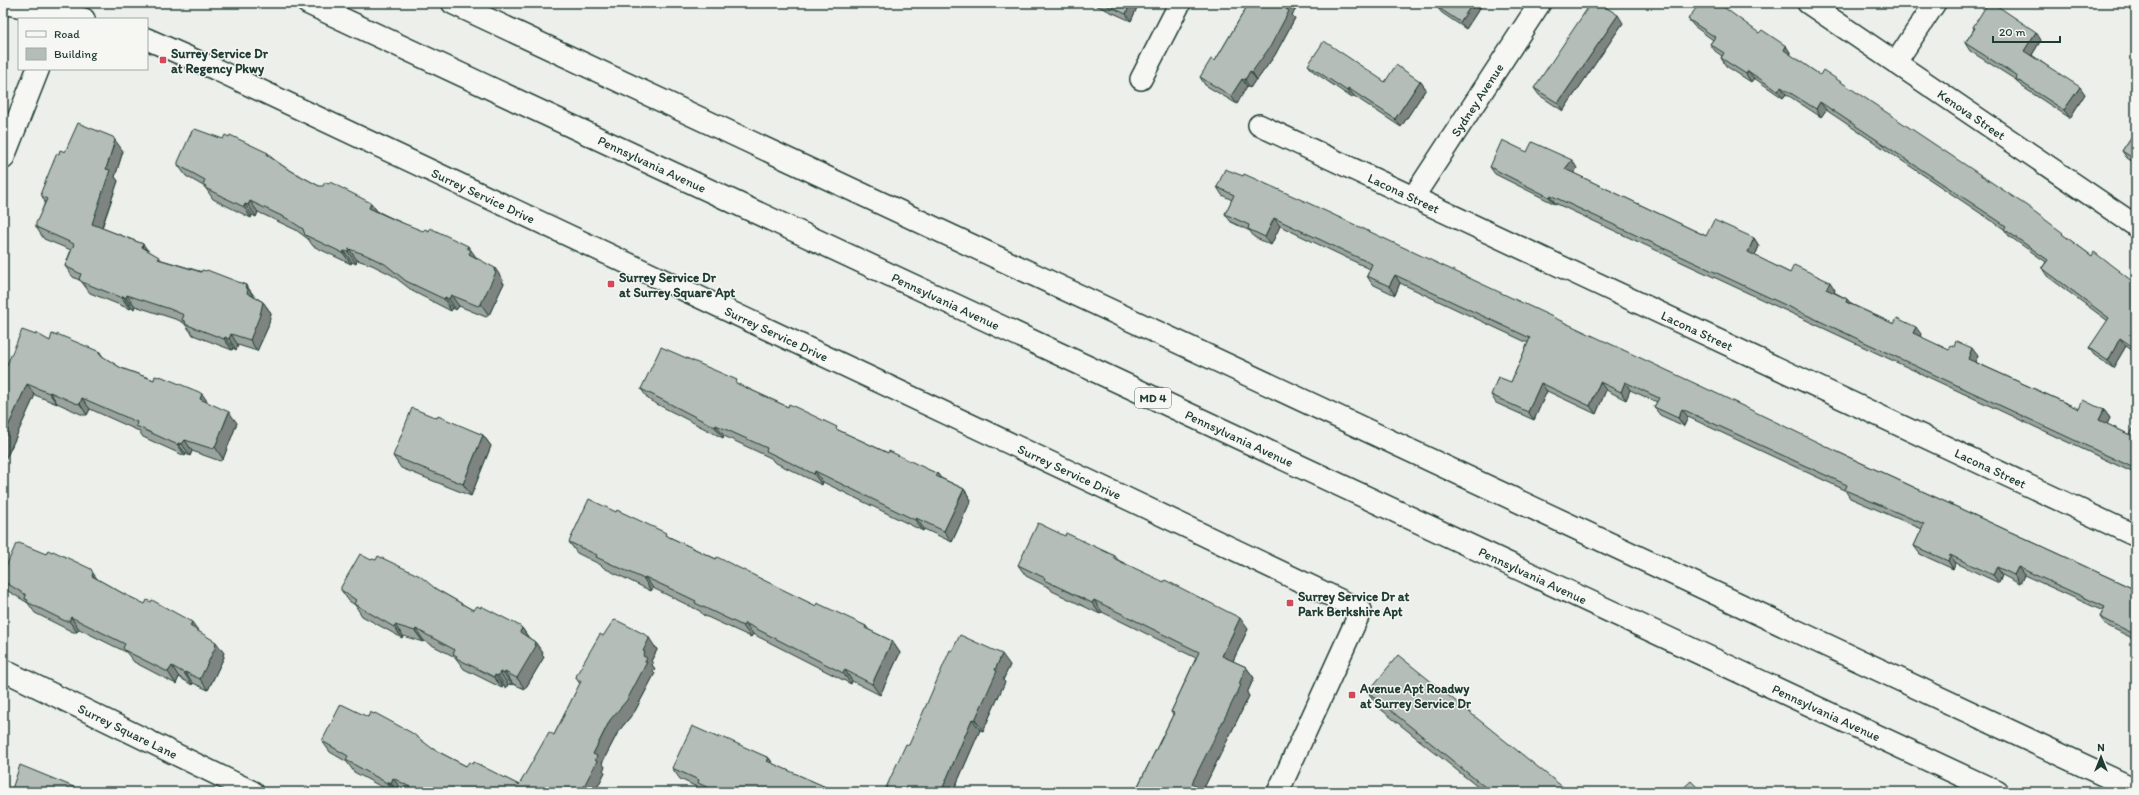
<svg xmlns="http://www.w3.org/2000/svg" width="2139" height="795" viewBox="0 0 2139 795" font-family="Itim,sans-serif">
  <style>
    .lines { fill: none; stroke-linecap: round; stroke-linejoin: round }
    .street-casing { stroke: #1f3d34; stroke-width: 24 }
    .secondary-casing { stroke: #1f3d34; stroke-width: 25 }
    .highway-casing { stroke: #1f3d34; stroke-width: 25 }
    .street { stroke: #f6f6f2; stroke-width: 21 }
    .secondary { stroke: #f6f6f2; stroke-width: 22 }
    .highway { stroke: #f6f6f2; stroke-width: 22 }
    .wall { fill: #9ba39e; stroke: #1f3d34 }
    .shaded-wall { fill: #7e8481; stroke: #1f3d34 }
    .building { fill: #b4bdb8; stroke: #1f3d34 }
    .poi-dot { fill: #d1495b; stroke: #f6f6f2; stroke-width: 1.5 }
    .labels { text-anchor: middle; stroke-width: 3; stroke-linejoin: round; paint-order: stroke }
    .shield { fill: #f6f6f2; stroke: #60746d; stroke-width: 1 }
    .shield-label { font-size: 12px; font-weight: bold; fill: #1f3d34 }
    .poi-label { font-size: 13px; font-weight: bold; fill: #1f3d34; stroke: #f6f6f2; text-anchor: start }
    .street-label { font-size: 13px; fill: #1f3d34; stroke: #f6f6f2 }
  </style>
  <rect width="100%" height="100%" fill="#edefea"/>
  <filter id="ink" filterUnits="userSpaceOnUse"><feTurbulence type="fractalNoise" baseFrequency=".025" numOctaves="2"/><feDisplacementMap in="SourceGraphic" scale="8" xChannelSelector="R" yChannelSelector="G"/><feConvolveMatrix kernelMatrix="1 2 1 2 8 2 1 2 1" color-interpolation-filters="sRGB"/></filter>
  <g filter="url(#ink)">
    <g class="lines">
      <defs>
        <g id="street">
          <path id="s1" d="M1808 3 2136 226"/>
          <path d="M61 13 84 19"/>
          <path id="s2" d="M147 39 215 69 1128 499 1361 610 1278 792"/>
          <path d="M1896 62 1935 3"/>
          <path d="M1141 79 1180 3"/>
          <path id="s3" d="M1259 125 2136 536"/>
          <path id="s4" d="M1414 196 1540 3"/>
          <path id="s5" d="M3 670 253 792"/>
        </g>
        <path id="secondary" d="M3 3 61 13 58 19
          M3 158 38 69"/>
        <g id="highway">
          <path id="s6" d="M308 3 1997 792"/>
          <path d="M453 3 2136 790"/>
        </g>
      </defs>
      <use href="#street" class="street-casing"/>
      <use href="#secondary" class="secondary-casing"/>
      <use href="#highway" class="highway-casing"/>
      <use href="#street" class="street"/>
      <use href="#secondary" class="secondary"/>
      <use href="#highway" class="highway"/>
    </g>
    <path class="wall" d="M1091 3H1139L1131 21Z
      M1249 3H1300L1292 15 1295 18 1275 55 1257 80 1256 79 1250 88 1247 86 1237 104 1205 85 1200 77 1215 61Z
      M1438 3H1483L1466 29 1442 13 1436 6Z
      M1688 19 1759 33 1786 46 1791 54 1790 55 1820 75 2067 238 2092 256 2136 284V353L2126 346 2113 368 2094 355 2089 348 2108 321 2047 276 2042 268 2046 262 2009 236 2004 229 1826 110 1821 117 1786 94 1783 98 1754 78 1751 82 1726 66 1721 58 1722 56 1715 51 1710 44 1713 40 1694 26Z
      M1623 23 1563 111 1539 95 1534 88Z
      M1973 27 2041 40 2032 55 2085 94 2070 118 2021 86 2016 80 1970 51 1965 43 1974 29Z
      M1308 65 1385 82 1420 81 1426 89 1401 127 1354 96 1352 98 1314 72Z
      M2136 130V164L2127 158 2122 151Z
      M123 151 115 177 118 181 102 228 143 244 147 250 162 260 246 285 255 297 263 302 271 313 268 327 257 351 238 345 236 350 233 348 232 350 193 335 184 323 178 320 135 306 134 309 131 308 130 309 90 293 81 281 73 277 65 266 71 250 44 239 36 227 45 202 42 196 59 154Z
      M1527 152 1577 168 1573 173 1706 236 1754 238 1759 246 1755 256 1790 273 1835 290 1834 292 1847 299 1851 304 1894 324 1921 334 1920 337 1949 350 1954 347 1978 356 1975 362 2079 409 2104 410 2110 418 2107 424 2130 435 2136 423V474L1555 203V204L1495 174 1490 167Z
      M268 153 272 158 286 168 319 186 371 203 377 211 476 258 503 280 502 282 504 283 489 315 486 317 459 306 456 310 453 308 451 311 414 292 392 275 372 265 357 260 356 264 352 262 351 264 313 246 308 239 296 230 258 212 256 217 252 215 251 218 213 199 205 187 186 176 178 165Z
      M1217 187 1842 454 2136 590V640L2106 625 2100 617 2103 611 2024 575 2020 584 2002 575 1999 583 1956 563 1953 569 1920 554 1914 546 1922 529 1850 498 1845 490 1688 417 1684 426 1660 415 1654 407 1657 402 1630 390 1626 400 1606 390 1596 414 1547 391 1534 420 1496 403 1491 395 1511 382 1528 343 1400 283 1395 295 1372 284 1367 276 1370 269 1280 226 1271 245 1254 237 1250 231 1231 222 1225 214 1232 200 1222 195Z
      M36 335 50 341 100 352 103 357 121 368 154 380 202 394 208 403 237 423 223 459 220 461 192 451 190 456 186 454 185 456 143 437 139 431 90 409 87 415H83L57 403V404L35 395 10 450 3 463V366L6 367Z
      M740 385 888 453 938 474 941 478 964 489 971 500 952 542 924 529 923 531 823 482 822 485 774 462 771 458 724 436 723 438 649 400 641 389Z
      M437 418 483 435 491 446 471 496 401 468 393 456Z
      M616 512 816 606 866 626 869 630 892 641 900 653 880 695 852 681 851 684 753 634 751 637 703 615 700 611 653 588 651 591 604 568 601 565 577 553 569 542Z
      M1065 536 1115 556 1118 560 1248 629 1233 661 1246 667 1254 678 1247 693 1249 696 1202 792H1135L1173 715 1171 712 1196 658 1102 612 1100 614 1052 591 1050 588 1026 576 1018 565Z
      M371 560 436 589 471 609 522 628 529 638 535 642 543 653 542 655 544 657 525 689 513 684 512 685 508 684 506 688 503 686 502 688 464 669 455 657 424 641 423 642 403 636 402 638 362 616 355 605 349 601 341 590Z
      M3 573 97 579 124 594 199 632 224 653 223 655 224 657 208 690 193 683 192 685 179 677 176 684 134 662 126 652 79 629 77 632H73L35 613 28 603 8 591 3 583Z
      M603 636 656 647 657 650 651 661 653 663 652 665 655 669 653 671 655 673 635 711 618 732 602 763 605 767 603 770 605 772 595 792H407L401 789 400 792H391L354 772 347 762 330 752 322 741 433 749 466 766 473 764 519 785 554 735 580 684 576 678Z
      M1010 665 1003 680 1005 682 983 731 980 730 953 792H884Z
      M1368 692 1569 792H1484L1378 707Z
      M719 738 769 758 773 764 837 792H704L703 790 680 779 672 768Z"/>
    <path class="shaded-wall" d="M1130 3H1139L1131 21 1126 14Z
      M1290 3H1300L1292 15 1295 18 1275 55 1257 80 1252 72Z
      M1473 3H1483L1466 29 1460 22Z
      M1618 15 1623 23 1563 111 1558 103Z
      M2036 32 2041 40 2030 58 2024 51Z
      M1786 46 1791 54 1789 57 1784 50Z
      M1250 71 1256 79 1250 88 1245 80Z
      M1748 71 1754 78 1751 82 1746 74Z
      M1242 79 1247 86 1237 104 1231 96Z
      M1420 81 1426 89 1401 127 1395 119Z
      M1781 87 1786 94 1783 98 1778 91Z
      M2080 87 2085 94 2070 118 2064 110Z
      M1348 88 1354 96 1352 98 1347 91Z
      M1820 102 1826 110 1821 117 1816 109Z
      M115 140 123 151 115 177 118 181 99 235 92 224 106 169Z
      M1572 160 1577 168 1571 177 1565 169Z
      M1550 195 1555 203V204L1549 197Z
      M250 201 258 212 256 217 248 205Z
      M371 203 379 214 369 208Z
      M245 204 252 215 251 218 244 207Z
      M1274 218 1280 226 1271 245 1265 237Z
      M1754 238 1759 246 1753 260 1748 252Z
      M143 244 151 255 142 247Z
      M468 246 479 261 469 254 467 248Z
      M349 249 357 260 356 264 348 252Z
      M344 251 352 262 351 264 343 253Z
      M495 268 503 280 502 282 504 283 489 315 481 304Z
      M1395 275 1400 283 1395 295 1389 286Z
      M1830 282 1835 290 1832 297 1826 289Z
      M246 285 256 300 247 293 245 287Z
      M127 295 135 306 134 309 126 298Z
      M451 295 459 306 456 310 449 299Z
      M123 296 131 308 130 309 122 298Z
      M445 297 453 308 451 311 444 299Z
      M1847 299 1853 306 1846 302Z
      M263 302 271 313 268 327 257 351 250 340Z
      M1916 327 1921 334 1918 341 1913 333Z
      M231 334 238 345 236 350 229 339Z
      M225 337 233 348 232 350 224 339Z
      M2120 338 2126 346 2113 368 2108 361Z
      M1972 348 1978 356 1973 366 1968 359Z
      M1600 382 1606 390 1596 414 1590 406Z
      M1625 382 1630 390 1626 400 1621 392Z
      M1541 383 1547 391 1534 420 1528 412Z
      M27 384 35 395 10 450 3 463V438Z
      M50 392 57 403V404L49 393Z
      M202 394 210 405 200 399Z
      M82 398 90 409 87 415 80 404Z
      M1682 409 1688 417 1684 426 1678 418Z
      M2104 410 2110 418 2105 428 2099 420Z
      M229 412 237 423 223 459 215 447Z
      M716 425 724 436 723 438 715 427Z
      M483 435 491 446 471 496 463 484Z
      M185 440 192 451 190 456 182 444Z
      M178 443 186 454 185 456 178 445Z
      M815 471 823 482 822 485 814 474Z
      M964 489 971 500 952 542 944 531Z
      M916 518 924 529 923 531 915 520Z
      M1950 555 1956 563 1953 569 1948 561Z
      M1997 567 2002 575 1999 583 1993 575Z
      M2018 567 2024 575 2020 584 2014 575Z
      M93 573 101 584 92 576Z
      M645 577 653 588 651 591 644 579Z
      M1094 600 1102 612 1100 614 1092 603Z
      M71 617 79 629 77 632 69 621Z
      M1240 618 1248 629 1230 667 1222 656Z
      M192 622 200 633 190 626Z
      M745 623 753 634 751 637 743 626Z
      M395 625 403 636 402 638 394 627Z
      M522 628 530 640 520 632Z
      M416 629 424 641 423 642 415 631Z
      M648 636 657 650 651 661 653 663 652 665 655 669 653 671 655 673 635 711 618 732 602 763 605 767 603 770 605 772 595 792H581L595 760 593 754 610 720 645 662 643 656V651Z
      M892 641 900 653 880 695 872 684Z
      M216 642 224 653 223 655 224 657 208 690 200 679Z
      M535 642 543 653 542 655 544 657 525 689 517 678Z
      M1002 654 1010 665 1003 680 1005 682 983 731 975 720 995 670Z
      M172 666 179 677 176 684 168 672Z
      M1246 667 1254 678 1247 693 1249 696 1202 792H1191L1192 783Z
      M845 670 852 681 851 684 843 673Z
      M185 672 193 683 192 685 184 673Z
      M500 672 508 684 506 688 498 676Z
      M505 672 513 684 512 685 504 674Z
      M495 675 503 686 502 688 494 677Z
      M972 719 980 730 953 792H941Z
      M769 758 777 769 767 761Z
      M393 778 401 789 400 792H397L391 783Z
      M388 781 396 792H393L387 783Z"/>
    <path class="building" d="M1102 3H1130L1126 14Z
      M1249 3H1290L1286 9 1289 11 1270 47 1252 72 1250 71 1245 80 1242 79 1231 96 1200 77 1211 59 1215 61Z
      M1438 3H1473L1460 22 1436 6Z
      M1591 3H1599L1618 15 1558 103 1534 88Z
      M1700 3H1718L1759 33 1762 30 1786 46 1784 50 1820 75 1823 70 2027 206 2063 233 2062 234 2092 256 2094 252 2136 284V349L2120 338 2108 361 2089 348 2109 318 2042 268 2048 260 2004 229 2006 226 1820 102 1816 109 1781 87 1778 91 1748 71 1746 74 1721 58 1724 53 1710 44 1715 37 1688 19Z
      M1988 3H1993L2036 32 2024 51 2080 87 2064 110 2016 79 2017 76 1965 43 1975 28 1973 27Z
      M1324 41 1385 82 1396 65 1420 81 1395 119 1348 88 1347 91 1308 65Z
      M78 123 113 137 115 140 106 169 110 170 92 224 143 244 142 247 159 257 158 259 201 272 202 270 206 271 207 270 246 285 245 287 248 289 247 293 263 302 260 315 250 340 231 334 229 339 225 337 224 339 185 324 186 322 182 320 184 315 170 309 127 295 126 298 123 296 122 298 82 282 79 279 81 274 65 266 74 244 36 227V223L47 199 42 196 41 192 57 153 59 154 60 150 65 152Z
      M195 129 223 139 225 135 229 137 230 135 268 153 267 155 286 168 319 186H323L325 182 329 184 330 182 371 203 369 208 395 220 423 231 425 229 429 231 430 228 468 246 467 248 471 250 469 254 495 268 494 271 496 272 481 304 478 306 451 295 449 299 445 297 444 299 406 281 385 264 364 254 349 249 348 252 344 251 343 253 305 235 303 229 288 219 250 201 248 205 245 204 244 207 205 188 206 186 203 184 205 180 178 165V162L192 131Z
      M2136 130V160L2122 151Z
      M1502 140 1527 152 1532 142 1572 160 1565 169 1706 236 1714 220 1754 238 1748 252 1790 273 1794 265 1830 282 1826 289 1847 299 1846 302 1894 324 1897 318 1916 327 1913 333 1949 350 1951 345 1954 347 1956 341 1972 348 1968 359 2079 409 2083 400 2104 410 2099 420 2130 435 2136 423V469L1550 195 1549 197 1490 167Z
      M1225 169 1243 176 1244 174 1304 201 1722 396 1842 454 2136 590V635L2100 617 2105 607 2018 567 2014 575 1997 567 1993 575 1950 555 1948 561 1914 546 1924 524 1845 490 1847 485 1682 409 1678 418 1654 407 1659 398 1625 382 1621 392 1600 382 1590 406 1541 383 1528 412 1491 395 1498 377 1511 382 1530 338 1395 275 1389 286 1367 276 1372 264 1274 218 1265 237 1248 229 1249 225 1225 214 1234 195 1217 187Z
      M22 330 36 335V333L50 341 52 334 57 336V334L100 352 99 354 121 368 154 380 155 376 159 377 160 376 199 392 202 394 200 399 229 412 215 447 213 449 185 440 182 444 178 443V445L136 426 137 422 82 398 80 404 75 403 50 392 49 393 27 384 3 438V366L6 367Z
      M661 347 737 380 736 383 788 407 789 404 837 427 836 429 888 453 889 451 938 474 936 476 964 489 944 531 916 518 915 520 815 471 814 474 766 451 767 448 716 425 715 427 641 389Z
      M412 408 437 418 438 416 483 435 463 484 393 456Z
      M589 499 616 512 617 510 666 533 665 535 716 559 717 557 816 606 817 603 866 626 865 628 892 641 872 684 845 670 843 673 745 623 743 626 695 603 696 601 671 589 645 577 644 579 596 557 597 555 569 542Z
      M1038 523 1065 536 1066 533 1115 556 1113 558 1164 582 1165 580 1240 618 1222 656 1246 667 1239 684 1241 685 1192 783 1195 785 1191 792H1135L1174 713 1171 712 1199 652 1094 600 1092 603 1044 580 1045 578 1018 565Z
      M19 543 46 554 48 550 52 552 53 551 91 569 93 573 92 576 124 594 145 604 147 600 151 602 152 600 192 622 190 626 216 642 215 645 216 646 200 679 185 672 184 673 172 666 168 672 126 651 123 648 125 644 71 617 69 621H65L27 602 28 600 25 599 26 595 3 581V573L16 544Z
      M360 554 371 560 372 559 376 560 378 556 420 576 436 589 471 609 474 610 477 606 481 608V606L520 626 522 628 520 632 535 642 534 645 536 646 517 678 505 672 504 674 500 672 498 676 495 675 494 677 456 658 457 656 453 654 455 650 416 629 415 631 395 625 394 627 354 604 356 600 341 590V587Z
      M616 620 648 636 649 639 643 651 645 652 643 656 647 658 645 662H647L627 700 610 720 593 754 597 756 595 760 597 761 581 792H419L393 778 391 783 388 781 387 783 346 760 348 756 322 741 341 704 368 717 370 712 374 714 375 713 412 733 433 749 466 766 469 762 473 764 474 762 519 785 549 732 554 735 581 681 576 678 577 674 600 634 603 636 613 621Z
      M960 635 1002 654 995 670 997 671 975 720 972 719 941 792H884L906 744 909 745 950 650 952 651Z
      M1398 655 1569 792H1491L1368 692Z
      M692 726 719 738 720 736 769 758 767 761 837 792H718L698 783 699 780 672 768Z
      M20 765 86 792H11Z
      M1691 781 1702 792H1679Z"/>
  </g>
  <g class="poi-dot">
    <rect x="159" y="56" width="8" height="8" rx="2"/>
    <rect x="607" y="280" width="8" height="8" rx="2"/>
    <rect x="1286" y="599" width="8" height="8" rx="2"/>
    <rect x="1348" y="691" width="8" height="8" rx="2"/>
  </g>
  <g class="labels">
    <rect class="shield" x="1135" y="388" width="36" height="20" rx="3"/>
    <g class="shield-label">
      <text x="1153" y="402">MD 4</text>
    </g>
    <g class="poi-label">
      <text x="171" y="58">Surrey Service Dr<tspan x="171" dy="15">at Regency Pkwy</tspan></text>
      <text x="619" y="282">Surrey Service Dr<tspan x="619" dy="15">at Surrey Square Apt</tspan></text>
      <text x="1298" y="601">Surrey Service Dr at<tspan x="1298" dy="15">Park Berkshire Apt</tspan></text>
      <text x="1360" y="693">Avenue Apt Roadwy<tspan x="1360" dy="15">at Surrey Service Dr</tspan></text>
    </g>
    <g class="street-label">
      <text dy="5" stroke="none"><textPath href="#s4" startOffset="115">Sydney Avenue</textPath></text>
      <text dy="5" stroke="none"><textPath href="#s1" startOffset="198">Kenova Street</textPath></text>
      <text dy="5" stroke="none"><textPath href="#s6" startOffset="380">Pennsylvania Avenue</textPath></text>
      <text dy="5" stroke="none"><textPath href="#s3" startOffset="160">Lacona Street</textPath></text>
      <text dy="5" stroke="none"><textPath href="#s2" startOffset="371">Surrey Service Drive</textPath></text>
      <text dy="5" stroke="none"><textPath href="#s6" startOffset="704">Pennsylvania Avenue</textPath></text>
      <text dy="5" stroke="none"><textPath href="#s3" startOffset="484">Lacona Street</textPath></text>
      <text dy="5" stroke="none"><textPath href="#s2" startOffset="695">Surrey Service Drive</textPath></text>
      <text dy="5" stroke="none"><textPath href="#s6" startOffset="1028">Pennsylvania Avenue</textPath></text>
      <text dy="5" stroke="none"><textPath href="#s3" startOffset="808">Lacona Street</textPath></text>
      <text dy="5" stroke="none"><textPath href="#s2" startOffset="1019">Surrey Service Drive</textPath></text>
      <text dy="5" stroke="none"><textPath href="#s6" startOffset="1352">Pennsylvania Avenue</textPath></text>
      <text dy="5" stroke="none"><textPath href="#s6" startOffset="1676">Pennsylvania Avenue</textPath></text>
      <text dy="5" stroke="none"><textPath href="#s5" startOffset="139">Surrey Square Lane</textPath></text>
    </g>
  </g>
  <rect width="2139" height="795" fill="none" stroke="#f6f6f2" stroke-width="16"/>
  <rect x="8" y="8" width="2123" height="779" fill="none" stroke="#1f3d34" stroke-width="1.5" filter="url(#ink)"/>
  <rect x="18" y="18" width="130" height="52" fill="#f6f6f2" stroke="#a0aca6"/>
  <rect x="26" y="31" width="20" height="6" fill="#f6f6f2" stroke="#a0aca6"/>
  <text x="54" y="38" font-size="12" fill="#1f3d34">Road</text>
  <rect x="26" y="48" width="20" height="12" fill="#b4bdb8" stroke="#a0aca6"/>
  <text x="54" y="58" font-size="12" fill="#1f3d34">Building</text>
  <g transform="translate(2101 757)" stroke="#f6f6f2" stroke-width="3" paint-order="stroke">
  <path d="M0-3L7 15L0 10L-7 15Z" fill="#1f3d34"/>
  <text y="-6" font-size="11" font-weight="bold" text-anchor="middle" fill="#1f3d34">N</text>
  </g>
  <path d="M1993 36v6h67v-6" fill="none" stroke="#1f3d34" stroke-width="2"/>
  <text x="1999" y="36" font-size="12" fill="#1f3d34" stroke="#f6f6f2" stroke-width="3" paint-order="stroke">20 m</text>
</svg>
